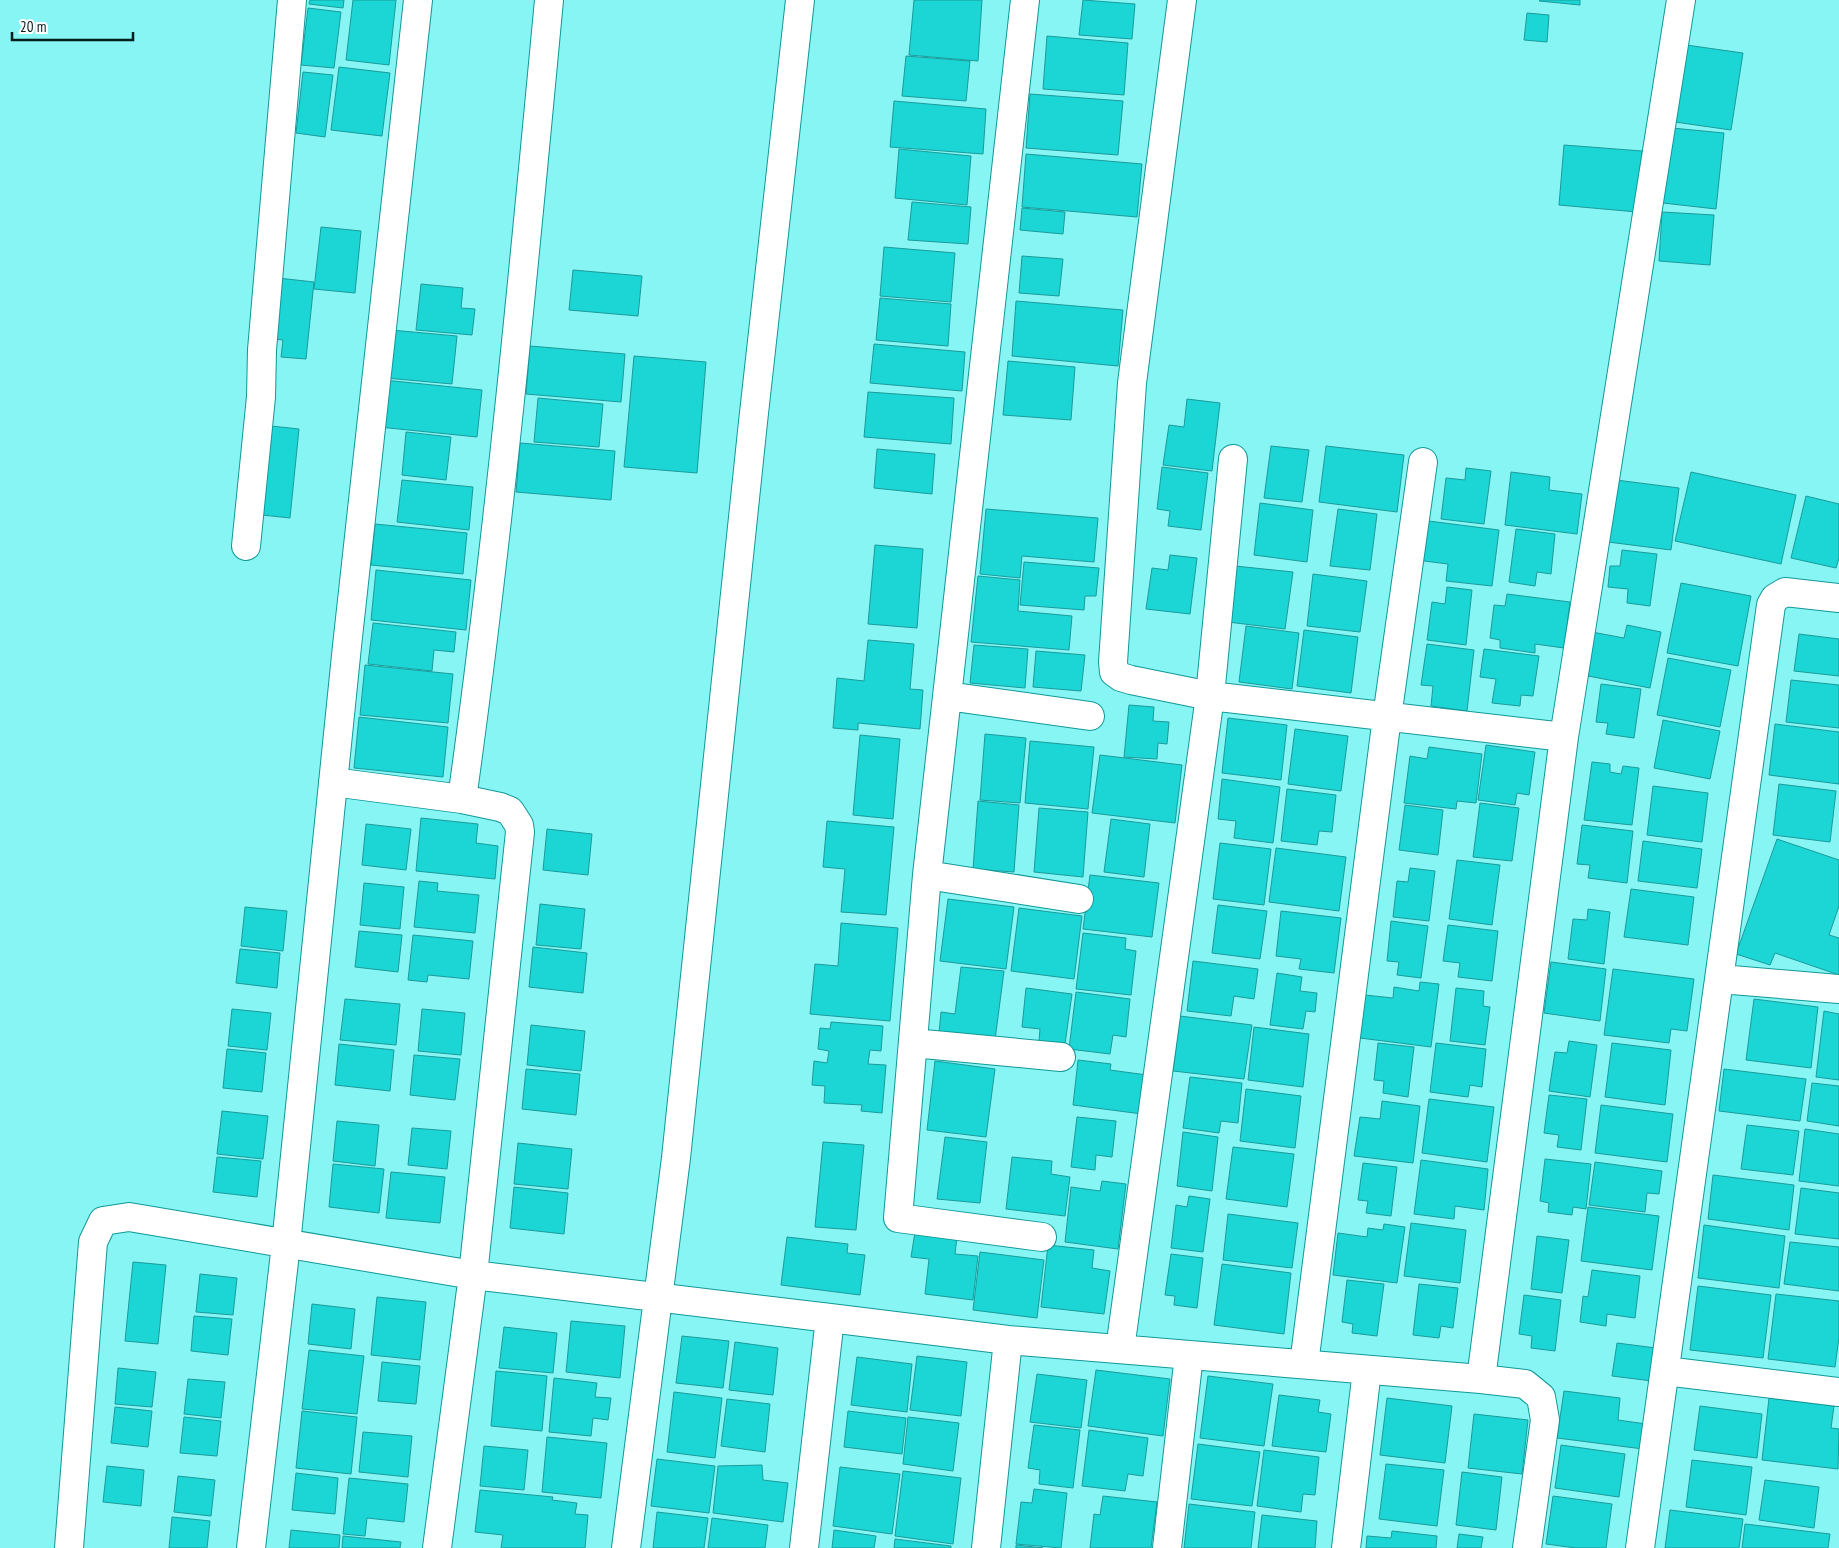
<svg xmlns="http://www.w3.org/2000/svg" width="1839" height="1548" viewBox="0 0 1839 1548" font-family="'PT Sans Narrow',sans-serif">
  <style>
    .building { fill: #1bd6d5; stroke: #1a9b9b }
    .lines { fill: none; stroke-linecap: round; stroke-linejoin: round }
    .minor-casing { stroke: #119897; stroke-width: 30 }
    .minor { stroke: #fff; stroke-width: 28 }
  </style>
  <rect width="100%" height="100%" fill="#86f5f4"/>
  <path class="building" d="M310 0H344L343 8 309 4Z
    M353 0H396L389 65 346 60Z
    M914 0H982L978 61 909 55Z
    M1083 0 1135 4 1132 39 1079 35Z
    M1540 0H1580V5L1539 1Z
    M308 8 341 12 334 68 301 65Z
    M1527 13 1549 15 1547 42 1524 40Z
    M1047 36 1128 43 1124 95 1043 89Z
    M1686 45 1743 53 1731 130 1675 122Z
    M906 56 970 61 966 101 902 96Z
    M339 67 390 73 382 136 331 130Z
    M303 72 333 75 325 137 296 133Z
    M1030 94 1123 101 1118 155 1026 148Z
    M894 101 986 109 983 154 890 147Z
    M1672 128 1724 133 1716 209 1663 203Z
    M1564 145 1642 151 1637 212 1559 205Z
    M899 149 971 156 967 205 895 198Z
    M1026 154 1142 164 1137 217 1022 207Z
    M912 202 971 207 968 244 908 240Z
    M1022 208 1065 212 1063 234 1020 230Z
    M1662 212 1714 215 1710 265 1659 261Z
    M321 227 361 231 355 293 314 289Z
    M884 247 955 253 951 302 880 296Z
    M1022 256 1063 259 1059 296 1019 293Z
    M573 270 642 276 638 316 569 310Z
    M278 278 314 282 306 359 281 357 283 340 272 339Z
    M421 284 463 288 461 308 475 309 472 335 416 330Z
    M880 298 951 304 948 346 876 340Z
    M1016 301 1123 310 1118 366 1012 356Z
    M391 330 457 336 452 384 386 378Z
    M874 344 965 352 962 391 870 383Z
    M530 346 625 354 621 402 526 394Z
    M634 356 706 362 697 473 624 467Z
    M1008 361 1075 367 1071 420 1003 415Z
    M384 380 482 390 477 437 379 427Z
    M868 392 954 398 951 444 864 437Z
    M538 398 603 404 599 447 534 442Z
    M1187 399 1220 403 1212 471 1163 465 1169 425 1184 427Z
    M262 425 299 429 290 518 253 514Z
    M406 432 451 437 446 480 402 475Z
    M520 443 615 451 611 500 516 492Z
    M1271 446 1309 450 1302 502 1264 498Z
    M1326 446 1404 455 1397 512 1319 502Z
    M877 449 935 454 932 494 874 488Z
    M1162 467 1208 473 1201 530 1168 526 1170 511 1157 509Z
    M1466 468 1491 471 1484 524 1441 519 1446 478 1465 480Z
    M1511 472 1550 477 1549 490 1582 494 1577 534 1505 525Z
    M1691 472 1796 495 1781 564 1675 541Z
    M402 480 473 487 469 530 397 522Z
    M1616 480 1679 488 1671 550 1608 542Z
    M1806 496 1839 504V558L1836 568 1791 558Z
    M1260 503 1313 510 1307 562 1254 555Z
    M986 509 1098 518 1094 562 1022 556 1020 578 980 574Z
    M1338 509 1377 514 1370 570 1330 566Z
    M1421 520 1499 530 1492 586 1446 581 1448 564 1416 560Z
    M375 524 467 533 463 574 371 565Z
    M1516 529 1555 534 1551 574 1537 572 1535 586 1509 582Z
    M875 545 923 549 917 628 868 624Z
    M1622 550 1657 554 1650 606 1627 603 1628 589 1608 587 1610 566H1620Z
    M1170 555 1197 558 1190 614 1146 609 1152 568 1168 570Z
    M1024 562 1099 568 1096 596H1085L1084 610 1020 605Z
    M1235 566 1293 572 1285 629 1228 622Z
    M376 570 471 580 466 630 371 620Z
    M1313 574 1367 581 1360 632 1307 626Z
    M978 576 1020 580 1018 611 1072 616 1069 650 971 642Z
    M1681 583 1751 596 1738 666 1667 653Z
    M1447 587 1472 590 1466 645 1427 640 1432 602 1445 604Z
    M1507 594 1570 602 1564 648 1535 644V653L1500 648V640L1490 638 1494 605 1505 606Z
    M373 623 456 632 454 652 434 650 432 671 368 664Z
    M1627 625 1661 632 1650 688 1583 675 1592 632 1624 638Z
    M1246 626 1299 633 1292 689 1239 682Z
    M1304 630 1358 637 1351 693 1297 686Z
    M1799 634 1839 639V676L1794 671Z
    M868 640 914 644 910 689 923 690 920 729 858 723V730L833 728 837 678 864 681Z
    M1427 644 1474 650 1467 711 1431 706 1433 686 1421 685Z
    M974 645 1028 649 1025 688 970 683Z
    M1484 649 1539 656 1533 696 1521 695 1520 706 1492 703 1496 679 1480 677Z
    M1036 651 1085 655 1081 691 1033 687Z
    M1668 658 1731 670 1720 727 1657 715Z
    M365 665 453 674 448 723 360 715Z
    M1791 680 1839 685V728L1786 722Z
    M1601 684 1641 689 1634 738 1606 734 1608 723 1596 722Z
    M1129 705 1154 707 1153 721 1169 722 1167 744 1158 743 1157 759 1124 757Z
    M359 717 448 727 443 777 354 768Z
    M1228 718 1287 725 1281 780 1222 773Z
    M1663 720 1720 731 1710 779 1654 768Z
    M1775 724 1839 732V784L1769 775Z
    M1295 729 1348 736 1341 791 1288 784Z
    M985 734 1026 738 1020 803 980 800Z
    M860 735 900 739 893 819 853 815Z
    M1030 741 1094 747 1088 809 1025 803Z
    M1486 745 1535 752 1529 795 1517 793 1515 805 1478 800Z
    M1429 747 1482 754 1476 803 1457 801 1456 809 1404 803 1410 756 1427 759Z
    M1100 755 1182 765 1175 823 1092 813Z
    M1592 762 1610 764V772L1621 774 1623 766 1639 768 1632 825 1584 820Z
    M1222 779 1280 787 1273 843 1234 838 1236 821 1218 819Z
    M1779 784 1836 791 1830 842 1773 835Z
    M1653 786 1708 793 1702 842 1647 835Z
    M1287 789 1336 795 1332 832 1319 831 1317 845 1281 841Z
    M978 801 1019 805 1014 872 973 869Z
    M1480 803 1519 808 1512 861 1473 857Z
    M1405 805 1443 810 1438 855 1399 850Z
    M1039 808 1088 812 1083 877 1034 872Z
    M421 818 478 824 476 843 498 846 495 879 416 871Z
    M1111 819 1150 824 1144 877 1104 872Z
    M827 821 894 827 886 915 841 912 845 869 823 867Z
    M366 824 411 829 406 870 362 865Z
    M1582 825 1633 831 1627 883 1588 878 1590 865 1577 864Z
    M547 829 592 834 588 875 543 870Z
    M1777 839 1839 860V906L1829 935 1839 938V975L1775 953 1770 965 1736 954Z
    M1643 841 1702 849 1697 888 1638 881Z
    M1220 843 1271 849 1264 905 1213 899Z
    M1276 848 1346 857 1339 911 1269 902Z
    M1457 860 1500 865 1492 925 1449 919Z
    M1410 868 1435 871 1429 921 1393 917 1397 881 1408 882Z
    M1090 875 1159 883 1152 937 1083 929Z
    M419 881 438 883 437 891 479 895 475 933 414 927Z
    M364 883 404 887 400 929 360 925Z
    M1631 889 1694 897 1688 945 1624 937Z
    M948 899 1014 907 1006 969 940 961Z
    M540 904 585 909 581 949 536 945Z
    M1218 905 1267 911 1260 959 1212 953Z
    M245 907 287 911 283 951 241 946Z
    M1019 908 1082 916 1074 979 1011 971Z
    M1588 909 1610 912 1604 964 1568 959 1573 919 1587 920Z
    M1281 911 1341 918 1334 973 1299 969 1301 959 1276 956Z
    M1391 921 1428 926 1421 978 1397 975 1399 962 1387 961Z
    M841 923 898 928 890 1021 810 1014 815 964 838 966Z
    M1448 925 1498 931 1492 981 1458 977 1460 963 1443 961Z
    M359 931 402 935 398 972 355 967Z
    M1083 933 1126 938 1125 949 1136 951 1131 995 1076 989Z
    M413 935 473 941 469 979 428 975 427 982 408 980Z
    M533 947 587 953 583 993 529 987Z
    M240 949 280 953 277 988 236 983Z
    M1193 961 1258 969 1254 999 1234 996 1231 1016 1187 1011Z
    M1551 962 1606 969 1600 1021 1544 1013Z
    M961 967 1004 971 995 1040 939 1033 941 1012 955 1014Z
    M1613 969 1694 979 1687 1031 1671 1029 1669 1043 1604 1035Z
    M1277 973 1302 977 1300 991 1317 993 1315 1012 1306 1011 1303 1029 1270 1025Z
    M1420 982 1439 984 1431 1047 1360 1038 1365 995 1393 998 1394 987 1419 991Z
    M1026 988 1072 994 1065 1044 1039 1041 1040 1029 1022 1027Z
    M1456 988 1484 991 1483 1006 1490 1007 1485 1045 1450 1041Z
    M1076 992 1130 999 1126 1037 1113 1035 1110 1054 1069 1049Z
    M345 999 400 1004 396 1045 340 1040Z
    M1754 999 1818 1007 1811 1068 1746 1060Z
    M232 1009 271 1013 267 1050 228 1046Z
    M422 1009 465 1013 461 1055 418 1051Z
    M1824 1011 1839 1014V1080L1816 1077Z
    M1180 1016 1252 1025 1244 1079 1173 1071Z
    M831 1022 883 1026 881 1051 870 1050 868 1064 886 1065 882 1113 861 1111 862 1105 824 1103 825 1086 812 1085 814 1061 827 1063 829 1051 818 1049 820 1028 830 1029Z
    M531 1025 585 1031 581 1071 527 1065Z
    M1254 1027 1309 1034 1303 1087 1248 1080Z
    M1569 1041 1597 1045 1590 1097 1549 1091 1555 1052 1567 1053Z
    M1378 1043 1414 1047 1408 1097 1383 1093 1384 1081 1374 1080Z
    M1436 1043 1486 1049 1482 1087 1470 1085 1468 1097 1430 1092Z
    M1612 1043 1671 1050 1665 1105 1605 1097Z
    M339 1044 394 1050 390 1091 335 1085Z
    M227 1049 266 1053 262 1092 223 1088Z
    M414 1055 460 1059 455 1100 410 1095Z
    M1078 1060 1111 1064 1110 1070 1147 1075 1142 1114 1073 1105Z
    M935 1061 995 1069 986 1137 927 1130Z
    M526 1069 580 1074 576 1115 522 1109Z
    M1724 1069 1806 1079 1800 1121 1719 1111Z
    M1190 1077 1242 1083 1238 1123 1221 1121 1219 1133 1183 1128Z
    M1812 1083 1839 1086V1126L1807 1121Z
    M1246 1089 1301 1096 1295 1148 1240 1141Z
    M1549 1095 1587 1099 1581 1150 1557 1147 1559 1135 1544 1133Z
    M1429 1099 1494 1107 1487 1162 1422 1153Z
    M1382 1101 1420 1106 1413 1163 1354 1156 1360 1117 1380 1119Z
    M1601 1105 1673 1114 1667 1162 1595 1153Z
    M222 1111 268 1116 263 1159 217 1154Z
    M1077 1117 1116 1121 1112 1157 1096 1155 1095 1170 1071 1167Z
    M337 1121 379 1125 375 1166 333 1161Z
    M1747 1125 1799 1131 1793 1175 1741 1169Z
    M412 1128 451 1131 447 1169 408 1165Z
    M1805 1129 1839 1134V1186L1799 1181Z
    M1183 1132 1218 1137 1212 1191 1177 1186Z
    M945 1137 987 1142 980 1203 937 1199Z
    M823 1142 864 1145 856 1230 815 1227Z
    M518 1143 572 1149 568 1189 514 1184Z
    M1233 1147 1294 1154 1287 1207 1226 1199Z
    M217 1157 261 1161 257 1197 213 1192Z
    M1012 1157 1052 1161 1051 1174 1070 1177 1065 1216 1006 1209Z
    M1545 1159 1591 1164 1586 1209 1573 1207 1572 1215 1548 1212 1549 1203 1540 1201Z
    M1421 1160 1488 1169 1484 1210 1455 1206 1454 1219 1414 1214Z
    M1595 1162 1662 1171 1659 1194 1647 1193 1645 1212 1589 1205Z
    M1363 1163 1397 1167 1391 1216 1366 1213 1368 1201 1358 1200Z
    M333 1164 384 1169 379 1213 329 1207Z
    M391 1172 445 1177 440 1223 386 1218Z
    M1713 1175 1794 1185 1789 1230 1708 1219Z
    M1102 1181 1126 1184 1118 1249 1065 1242 1071 1187 1100 1191Z
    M514 1187 568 1193 564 1234 510 1228Z
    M1801 1188 1839 1193V1239L1795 1234Z
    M1189 1196 1210 1199 1203 1252 1171 1248 1176 1205 1187 1207Z
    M1588 1207 1659 1216 1652 1270 1581 1261Z
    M1228 1214 1298 1223 1292 1268 1223 1260Z
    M1411 1223 1466 1230 1460 1283 1404 1276Z
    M1384 1224 1405 1227 1397 1283 1333 1275 1338 1233 1367 1237 1368 1228 1383 1230Z
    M1704 1225 1785 1236 1779 1288 1698 1278Z
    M915 1232 957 1237 955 1254 978 1256 973 1300 925 1294 929 1259 911 1257Z
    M1537 1236 1569 1240 1562 1293 1531 1289Z
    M787 1237 848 1244 847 1253 865 1255 860 1295 781 1285Z
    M1790 1242 1839 1247V1291L1784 1284Z
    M1048 1245 1094 1250 1092 1268 1110 1271 1104 1314 1041 1307Z
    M980 1252 1044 1260 1037 1318 973 1310Z
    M1171 1254 1203 1258 1197 1308 1174 1305 1175 1296 1165 1295Z
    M133 1262 166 1265 158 1344 125 1341Z
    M1222 1264 1291 1273 1284 1334 1214 1325Z
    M1592 1270 1640 1276 1635 1318 1607 1314 1606 1326 1580 1322 1583 1296 1588 1297Z
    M200 1274 237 1278 233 1315 196 1312Z
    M1347 1280 1384 1284 1377 1336 1352 1333 1353 1324 1342 1322Z
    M1419 1284 1458 1288 1453 1328 1441 1326 1439 1338 1413 1335Z
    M1698 1286 1771 1295 1763 1358 1690 1350Z
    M1776 1294 1839 1301V1337L1835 1367 1768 1359Z
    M1524 1295 1561 1300 1555 1351 1531 1348 1532 1336 1519 1334Z
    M377 1297 426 1302 420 1360 371 1355Z
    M312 1304 355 1309 351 1349 308 1344Z
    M194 1316 232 1319 228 1355 191 1351Z
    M571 1321 625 1326 620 1378 566 1372Z
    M504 1327 557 1333 553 1373 499 1368Z
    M682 1336 729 1341 723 1388 676 1383Z
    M735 1342 778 1348 773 1395 729 1390Z
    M1617 1343 1656 1348 1652 1381 1612 1376Z
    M309 1350 364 1356 357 1414 302 1409Z
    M917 1356 967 1362 961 1416 910 1410Z
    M857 1357 912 1364 907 1412 851 1405Z
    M382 1362 420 1366 416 1404 378 1401Z
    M118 1368 156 1372 152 1407 115 1404Z
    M1096 1370 1170 1379 1163 1436 1088 1426Z
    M496 1371 547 1376 542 1431 491 1426Z
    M1037 1374 1087 1380 1081 1428 1030 1422Z
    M1208 1376 1273 1384 1264 1446 1200 1438Z
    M554 1378 597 1383 595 1397 611 1398 608 1420 593 1418 591 1436 549 1432Z
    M188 1379 225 1382 221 1418 184 1414Z
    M1564 1391 1620 1398 1618 1420 1646 1424 1643 1449 1557 1438Z
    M674 1392 722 1398 715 1458 667 1452Z
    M1279 1395 1320 1400 1318 1412 1331 1414 1326 1452 1272 1446Z
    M1387 1398 1452 1406 1445 1463 1380 1455Z
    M1769 1398 1834 1406 1831 1428 1839 1429 1838 1469 1762 1460Z
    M727 1399 770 1404 765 1452 721 1446Z
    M1700 1406 1762 1414 1757 1458 1694 1450Z
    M115 1407 152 1411 148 1447 111 1443Z
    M302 1411 357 1417 351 1474 296 1468Z
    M848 1411 906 1418 902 1454 844 1447Z
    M1474 1414 1528 1420 1522 1474 1468 1468Z
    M184 1417 221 1421 217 1456 180 1453Z
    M908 1417 959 1423 953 1471 903 1464Z
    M1034 1425 1080 1430 1073 1488 1039 1484 1040 1470 1028 1468Z
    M1089 1430 1148 1438 1143 1476 1128 1474 1125 1491 1082 1486Z
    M363 1432 412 1436 408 1477 359 1472Z
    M547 1437 607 1443 601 1498 542 1492Z
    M1198 1444 1260 1452 1252 1506 1191 1499Z
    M1561 1445 1625 1454 1619 1497 1555 1488Z
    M484 1446 528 1450 524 1490 480 1486Z
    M1264 1450 1319 1457 1315 1495 1303 1494 1301 1512 1257 1506Z
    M657 1459 715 1466 709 1513 651 1506Z
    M1692 1460 1752 1467 1746 1515 1686 1507Z
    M1386 1464 1444 1470 1437 1526 1379 1519Z
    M762 1465 763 1480 788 1483 783 1522 713 1513 718 1466Z
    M107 1466 144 1470 141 1506 103 1502Z
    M840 1467 900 1474 892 1534 833 1526Z
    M903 1471 961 1478 953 1544 895 1536Z
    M1462 1472 1502 1477 1496 1530 1456 1525Z
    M296 1473 338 1478 335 1514 292 1510Z
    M178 1476 215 1480 211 1516 174 1512Z
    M349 1478 408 1484 404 1522 367 1518 365 1536 343 1534Z
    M1765 1480 1819 1487 1814 1528 1759 1520Z
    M1034 1489 1067 1493 1061 1548 1016 1544 1021 1502 1032 1503Z
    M480 1490 553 1497 552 1500 577 1503 575 1514 588 1515 585 1548H501L503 1535 475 1532Z
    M1103 1496 1157 1502 1151 1548H1090L1094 1514 1100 1515Z
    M1553 1496 1612 1504 1606 1548H1576L1546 1544Z
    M1189 1504 1255 1512 1251 1548H1184Z
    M1670 1510 1743 1519 1739 1548H1665Z
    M657 1512 708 1518 704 1548H653Z
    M1262 1515 1317 1521 1315 1548H1258Z
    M172 1517 210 1521 207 1548H169Z
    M712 1518 768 1525 765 1548H708Z
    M1745 1524 1830 1534 1828 1548H1742Z
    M291 1530 340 1535 339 1548H289Z
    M834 1530 876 1536 874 1548H832Z
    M1392 1531 1437 1536 1436 1548H1366L1367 1536 1391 1538Z
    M1459 1534 1483 1537 1481 1548H1457Z
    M343 1536 401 1542 400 1548H342Z
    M895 1539 951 1546V1548H894Z
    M1016 1545 1043 1548H1016Z"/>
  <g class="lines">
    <defs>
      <path id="minor" d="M1025 0 927 875 898 1218 1042 1237
        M1182 0 1132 383 1113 662 1114 672 1121 677 1131 680 1210 696 1564 737
        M246 546 261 397 262 350 292 0
        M947 696 1090 716
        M333 782 462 799 500 807 510 811 519 825 520 832 473 1275 437 1548
        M462 799C499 534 524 267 549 0
        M927 875 1079 899
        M1720 979 1839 989
        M913 1043 1061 1057
        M1120 1349 1210 696 1233 459
        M1304 1364 1387 717 1423 462
        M1665 1371 1839 1392
        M1481 1379 1525 1384 1541 1397 1545 1420 1527 1548
        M69 1548 93 1242 103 1221 129 1217 473 1275 830 1318 1008 1340 1481 1379 1564 737 1681 0
        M251 1548 286 1244 347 646 418 0
        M626 1548 676 1158 753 422 800 0
        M804 1548 830 1318
        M986 1548 1008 1340
        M1167 1548 1189 1355
        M1346 1548 1367 1370
        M1640 1548 1771 605 1775 598 1785 592 1839 598"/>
    </defs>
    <use href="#minor" class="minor-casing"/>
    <use href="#minor" class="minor"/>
  </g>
  <path d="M12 32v8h121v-8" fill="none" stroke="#051e1e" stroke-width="2.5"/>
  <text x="20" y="32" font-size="15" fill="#051e1e" stroke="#ffffff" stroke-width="4" paint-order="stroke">20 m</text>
</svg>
